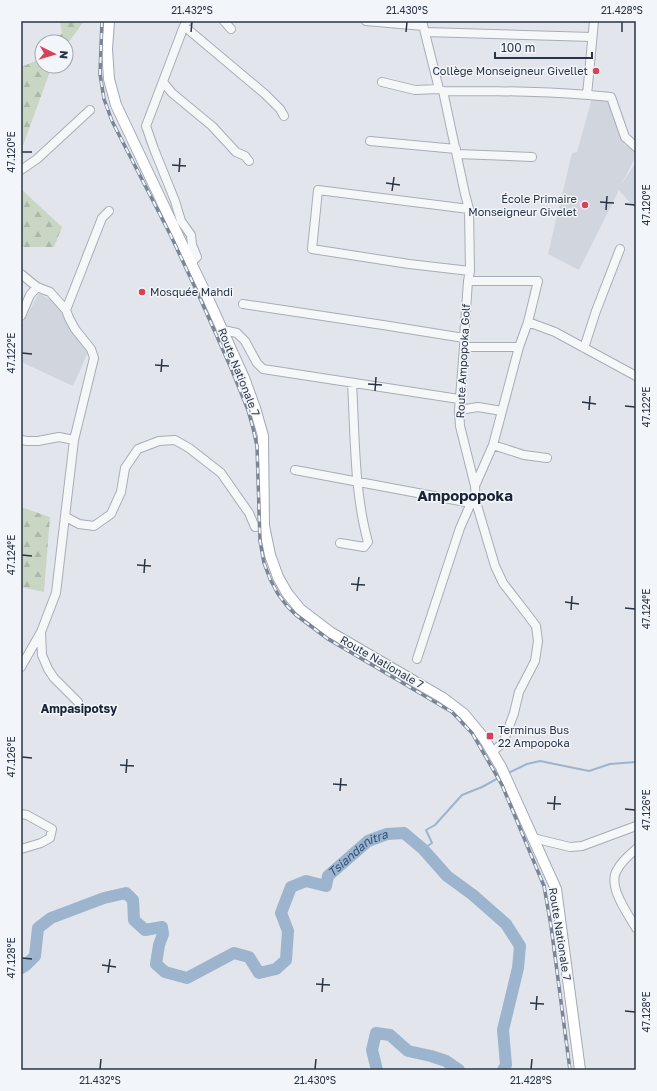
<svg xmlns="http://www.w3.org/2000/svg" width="657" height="1091" viewBox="0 0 657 1091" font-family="'Golos Text',sans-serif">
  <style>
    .built { fill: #d0d5de }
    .forest { fill: url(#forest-firs) }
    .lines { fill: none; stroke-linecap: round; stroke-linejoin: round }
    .stream { stroke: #9cb4cd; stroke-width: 2 }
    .river { stroke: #9cb4cd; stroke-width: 12 }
    .minor-casing { stroke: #a7adb7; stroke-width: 10 }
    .major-casing { stroke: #a1aab8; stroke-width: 12 }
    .minor { stroke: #f6f7f9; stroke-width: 8 }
    .major { stroke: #fff; stroke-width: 10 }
    .rail-casing { stroke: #7b8596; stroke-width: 3.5 }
    .rail { stroke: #f2f5f9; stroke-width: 2; stroke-dasharray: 6; stroke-linecap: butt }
    .ticks { fill: none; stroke: #293445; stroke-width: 1.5 }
    .poi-dot { fill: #d74159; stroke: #f2f5f9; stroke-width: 1.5 }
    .labels { text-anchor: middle; stroke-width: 3; stroke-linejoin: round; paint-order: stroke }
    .poi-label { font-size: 11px; fill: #293445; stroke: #f2f5f9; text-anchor: end }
    .street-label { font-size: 11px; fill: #293445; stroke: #f2f5f9 }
    .neighbourhood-label { font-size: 12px; font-weight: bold; fill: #1b2436; stroke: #f2f5f9 }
    .water-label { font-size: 12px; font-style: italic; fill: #30537c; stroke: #f2f5f9 }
    .district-label { font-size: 15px; font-weight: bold; fill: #1b2436; stroke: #f2f5f9 }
    .neatline { fill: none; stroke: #293445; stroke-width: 1.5 }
    .ticks-label { font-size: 10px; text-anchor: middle; fill: #293445 }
  </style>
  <defs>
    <pattern id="forest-firs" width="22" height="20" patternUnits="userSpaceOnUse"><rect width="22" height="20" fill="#c8d6c3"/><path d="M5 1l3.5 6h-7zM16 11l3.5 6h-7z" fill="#acb8a9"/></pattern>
  </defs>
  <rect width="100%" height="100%" fill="#e2e6ec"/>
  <path class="built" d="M592 98 610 102 622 133 624 144 636 152V156L621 185 636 162V210L619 190 579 270 548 254 572 153 577 152Z
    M39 293 56 303 89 350 73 386 21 362V326Z"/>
  <path class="forest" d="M60 21H84L66 46V42H54L62 33Z
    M42 55V66H52L21 151V67L38 60Z
    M21 189 62 227 54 247H23L21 252Z
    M21 507 50 517 44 592 21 587Z"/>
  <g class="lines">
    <path class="stream" d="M508 773 527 764 540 761 589 771 610 764 636 762
      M423 849 432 843 426 830 435 825 462 795 482 787 502 776"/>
    <g class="river">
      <path id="s1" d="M21 968 26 965 35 956 38 928 51 918 104 898 126 893 133 900 134 920 145 930 162 927 163 934 159 945 156 964 165 972 187 978 234 953 249 957 259 973 276 969 286 960 288 931 281 913 291 887 306 881 326 886 328 876 368 841 387 834 404 833 423 849 447 876 473 895 506 924 520 946 518 968 503 1030 506 1065 503 1070"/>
      <path d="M377 1070 372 1050 376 1033 390 1035 408 1051 431 1056 446 1061 459 1070"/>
    </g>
    <defs>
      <path id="minor" d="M187 21 184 26 146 126 154 149 175 201 181 221 191 235 192 245 197 257 191 263
        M224 21 231 29
        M366 21 423 26
        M422 21 439 89 443 91 465 194 469 209 470 271 468 281 464 338V347L459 410 460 426 475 486 476 502 495 566 503 583 527 614 536 626 538 641 535 661 519 692 514 713 503 743 492 752
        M184 26 265 94 280 109 284 116
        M425 32 592 37
        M163 82 172 93 212 126 236 152 245 156 249 161
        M382 82 415 90 439 89
        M443 91C499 91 555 91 611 97L625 137 636 147
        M587 95 594 21
        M370 141 456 149
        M457 154 532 157
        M21 170 37 159 90 110
        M469 209 318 190 312 249 409 264 470 271
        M21 274 37 287 50 292 66 310 69 318 75 329 91 349 94 358 74 440 56 593 41 632 42 655 48 669 54 678 78 702
        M468 281H538L528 322 519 347 493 445 475 486
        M243 304 383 325 464 338
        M66 310 102 218 109 211
        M21 316 30 295 37 287
        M528 322 555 332 636 376
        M223 330 237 333 245 341 257 363 263 369 459 399
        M464 347H519
        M584 348 596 311 620 249
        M459 410 478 407 502 411
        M21 440 27 441H38L59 437 74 440
        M493 445 524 455 547 458
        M295 470 471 503
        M66 517 79 524 94 526 111 514 121 492 125 468 138 449 159 441 175 440 189 448 221 473 249 513 255 527 264 526
        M340 543 364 547 368 542C354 492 355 434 352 383
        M417 659 460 528 471 503 476 502
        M21 667 41 632
        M21 814 27 815 52 829 50 838 41 843 21 849
        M533 838 570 847 582 846 636 826
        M636 849C629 855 621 862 617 870 607 886 628 914 636 928"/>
      <path id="major" d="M109 21 107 49 109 79 116 105 191 263 206 294 244 378 255 408 263 436 264 526 270 555 278 577 287 593 300 609 330 632 443 698 464 714 483 737 501 767 556 889 580 1070"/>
    </defs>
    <use href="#minor" class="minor-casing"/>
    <use href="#major" class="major-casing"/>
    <use href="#minor" class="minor"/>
    <use href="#major" class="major"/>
    <defs>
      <path id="rail" d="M102 21 100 74 104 99 112 121 171 236 199 296 231 368 248 410 253 428 257 446 260 541 264 563 270 579 278 594 287 606 296 615 328 639 452 712 472 733 502 785 544 886 551 926 570 1070"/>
    </defs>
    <use href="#rail" class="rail-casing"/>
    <use href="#rail" class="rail"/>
  </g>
  <path class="ticks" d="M191 32 192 22M406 32 407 22M622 32V22M22 152H32M172 165 186 166M179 172 180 158M386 183 400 185M392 191 394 177M600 202 614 203M625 204 635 205M606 210 607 196M22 353 32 354M155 365 169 366M161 372 162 359M368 384 382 385M375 391 376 377M582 402 596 404M625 406 635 407M589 410 590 396M22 555 32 556M137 565 151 566M144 573 145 559M351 584 365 585M357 591 359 577M565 602 579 604M625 608 635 609M571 610 572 596M22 757 32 758M120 765 134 766M126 773 127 759M333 784 347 785M340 791 341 778M547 803 561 804M625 809 635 810M554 810 555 796M22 958 32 959M102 965 116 967M108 973 110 959M316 984 330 985M322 992 323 978M530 1003 544 1004M536 1010 537 996M625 1011 635 1012M100 1069 101 1059M315 1069 316 1059M531 1069 532 1059"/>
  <g class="poi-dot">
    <circle cx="596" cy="71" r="4"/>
    <circle cx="585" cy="205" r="4"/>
    <circle cx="142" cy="292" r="4"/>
    <rect x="486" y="732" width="8" height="8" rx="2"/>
  </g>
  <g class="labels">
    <g class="poi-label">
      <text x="588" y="75">Collège Monseigneur Givellet</text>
      <text x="577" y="203">École Primaire<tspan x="577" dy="13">Monseigneur Givelet</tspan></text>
      <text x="150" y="296" text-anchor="start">Mosquée Mahdi</text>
      <text x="498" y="734" text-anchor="start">Terminus Bus<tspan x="498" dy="13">22 Ampopoka</tspan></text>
    </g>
    <g class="street-label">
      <text transform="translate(463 361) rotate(-87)" y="4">Route Ampopoka Golf</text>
      <text transform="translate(239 372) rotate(68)" y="4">Route Nationale 7</text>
      <text transform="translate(382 662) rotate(30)" y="4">Route Nationale 7</text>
      <text transform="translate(560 934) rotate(81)" y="4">Route Nationale 7</text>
    </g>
    <g class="neighbourhood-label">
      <text x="79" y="713">Ampasipotsy</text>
    </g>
    <g class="water-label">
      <text dy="4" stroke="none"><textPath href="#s1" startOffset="557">Tsiandanitra</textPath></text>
    </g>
    <g class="district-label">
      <text x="465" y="501">Ampopopoka</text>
    </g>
  </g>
  <rect width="657" height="1091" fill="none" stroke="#f2f5f9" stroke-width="44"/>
  <g transform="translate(54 54) rotate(95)"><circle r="19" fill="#f2f5f9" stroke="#a2a8b1"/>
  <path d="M0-3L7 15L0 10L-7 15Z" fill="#d74159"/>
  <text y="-6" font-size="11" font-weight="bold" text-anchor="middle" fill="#293445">N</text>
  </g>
  <path d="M495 52v6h97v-6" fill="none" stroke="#293445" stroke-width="2"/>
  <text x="501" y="52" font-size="12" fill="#293445" stroke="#f2f5f9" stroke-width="3" paint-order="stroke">100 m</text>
  <rect x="22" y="22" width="613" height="1047" class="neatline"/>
  <g class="ticks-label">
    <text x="192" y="14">21.432°S</text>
    <text x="407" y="14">21.430°S</text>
    <text x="622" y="14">21.428°S</text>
    <text transform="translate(11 152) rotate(-90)" y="4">47.120°E</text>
    <text transform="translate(646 205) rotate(-90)" y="4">47.120°E</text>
    <text transform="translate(11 353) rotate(-90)" y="4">47.122°E</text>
    <text transform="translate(646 407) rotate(-90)" y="4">47.122°E</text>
    <text transform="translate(11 555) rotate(-90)" y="4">47.124°E</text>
    <text transform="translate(646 609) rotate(-90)" y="4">47.124°E</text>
    <text transform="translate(11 757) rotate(-90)" y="4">47.126°E</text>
    <text transform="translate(646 810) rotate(-90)" y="4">47.126°E</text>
    <text transform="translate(11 958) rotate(-90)" y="4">47.128°E</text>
    <text transform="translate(646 1012) rotate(-90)" y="4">47.128°E</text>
    <text x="100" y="1084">21.432°S</text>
    <text x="315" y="1084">21.430°S</text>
    <text x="531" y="1084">21.428°S</text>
  </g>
</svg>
